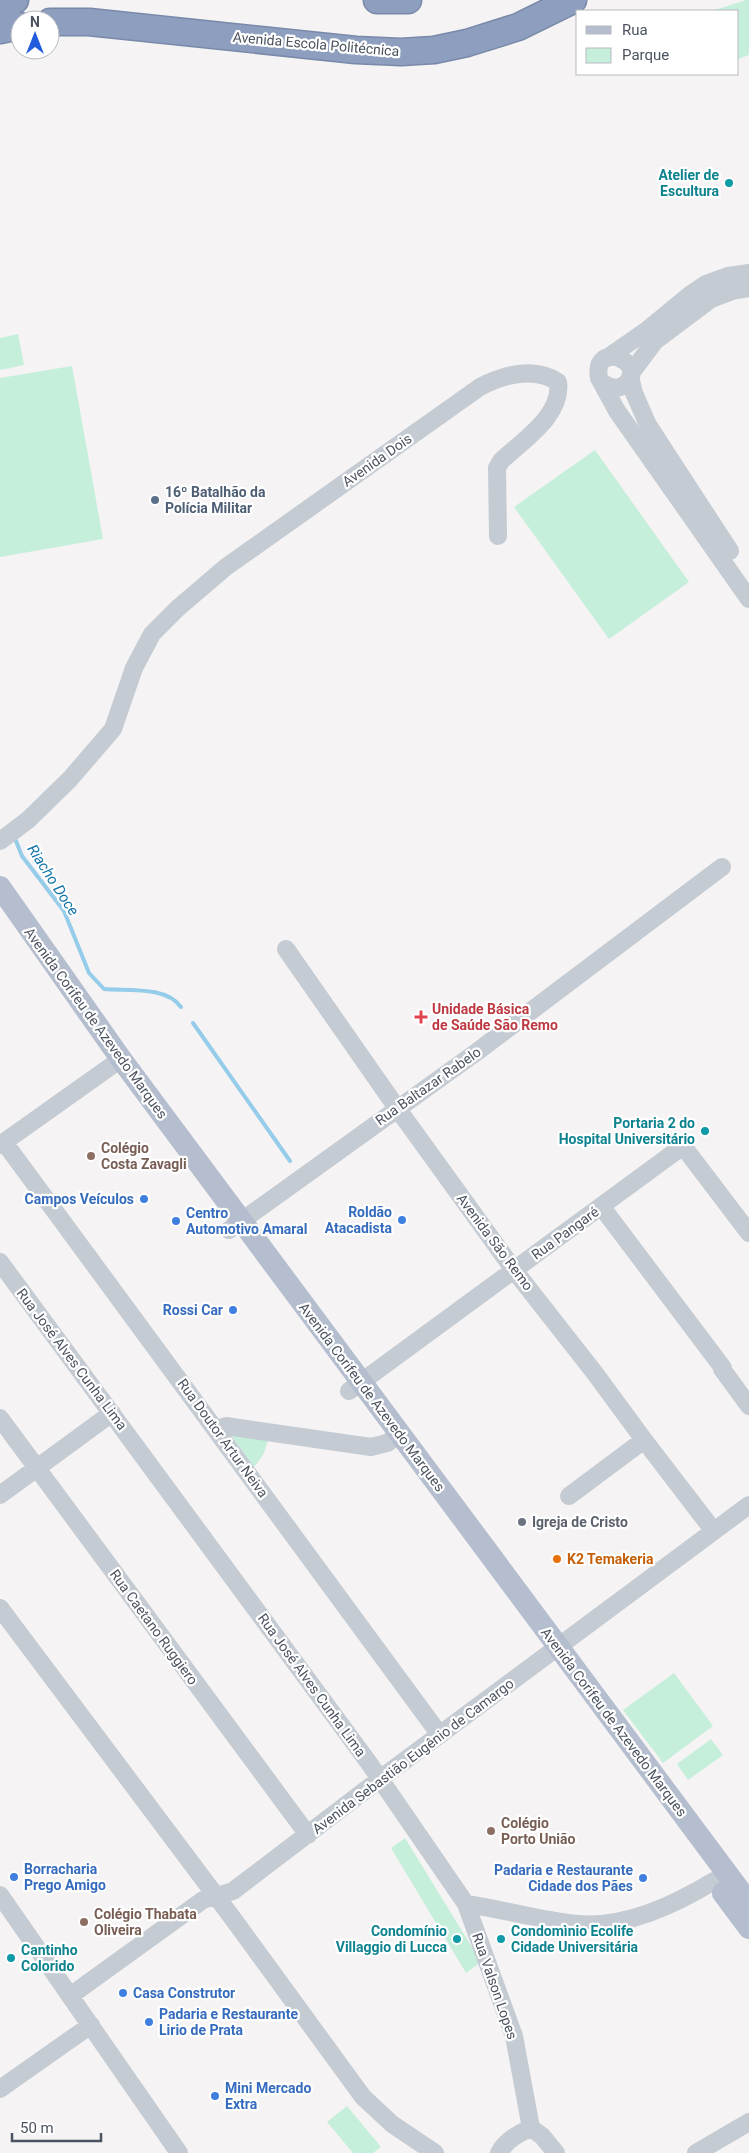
<svg xmlns="http://www.w3.org/2000/svg" width="749" height="2153" viewBox="0 0 749 2153" font-family="Roboto,sans-serif">
  <style>
    .green { fill: #c5efdb }
    .lines { fill: none; stroke-linecap: round; stroke-linejoin: round }
    .stream { stroke: #94ccea; stroke-width: 4 }
    .highway-casing { stroke: #7889aa; stroke-width: 29 }
    .minor { stroke: #c4cbd3; stroke-width: 18 }
    .major { stroke: #b4becf; stroke-width: 22 }
    .highway { stroke: #8d9ebe; stroke-width: 26 }
    .culture-dot { fill: #0f9aa8; stroke: #fff; stroke-width: 2 }
    .service-dot { fill: #5c6f8a; stroke: #fff; stroke-width: 2 }
    .health-dot { fill: #e0444e; stroke: #fff; stroke-width: 2 }
    .education-dot { fill: #8d6e63; stroke: #fff; stroke-width: 2 }
    .shop-dot { fill: #3f7fe0; stroke: #fff; stroke-width: 2 }
    .worship-dot { fill: #6b7280; stroke: #fff; stroke-width: 2 }
    .food-dot { fill: #e8710a; stroke: #fff; stroke-width: 2 }
    .labels { text-anchor: middle; stroke-width: 4.5; stroke-linejoin: round; paint-order: stroke }
    .street-label { font-size: 14px; fill: #4b5360; stroke: #fff }
    .culture-label { font-size: 14px; font-weight: bold; fill: #0d838f; stroke: #fff; text-anchor: end }
    .service-label { font-size: 14px; font-weight: bold; fill: #4e5e75; stroke: #fff; text-anchor: start }
    .health-label { font-size: 14px; font-weight: bold; fill: #be3a42; stroke: #fff; text-anchor: start }
    .education-label { font-size: 14px; font-weight: bold; fill: #785e54; stroke: #fff; text-anchor: start }
    .shop-label { font-size: 14px; font-weight: bold; fill: #366cbe; stroke: #fff; text-anchor: start }
    .worship-label { font-size: 14px; font-weight: bold; fill: #5b616d; stroke: #fff; text-anchor: start }
    .food-label { font-size: 14px; font-weight: bold; fill: #c56008; stroke: #fff; text-anchor: start }
    .water-label { font-size: 15px; font-style: italic; fill: #1376ab; stroke: #fff }
  </style>
  <rect width="100%" height="100%" fill="#f5f3f3"/>
  <path class="green" d="M746 0H749V55L738 59V11H712Z
    M18 334 24 365 0 370V338Z
    M72 366 103 539 0 557V378Z
    M595 450 689 582 609 639 514 507Z
    M231 1435 268 1441 263 1455 254 1467Z
    M674 1673 713 1726 663 1763 623 1710Z
    M711 1739 723 1755 688 1780 677 1764Z
    M405 1838 481 1962 466 1973 391 1848Z
    M347 2106 381 2147 373 2153H353L327 2122Z"/>
  <g class="lines">
    <path class="stream" d="M16 841 22 856 64 911 89 973 104 989C128 991 166 986 181 1007
      M193 1023 290 1161"/>
    <defs>
      <path id="highway" d="M377 0H408
        M0 10 15 0
        M50 22H89L356 50 401 52 434 50 467 43 518 27 573 0
        M0 30 20 26"/>
    </defs>
    <use href="#highway" class="highway-casing"/>
    <path class="minor" d="M607 358 646 331 691 294 706 284 728 276 749 273
      M631 373 655 341 711 299 732 291 749 288
      M630 377 634 393 648 425 730 551
      M603 383C610 388 617 390 624 385 652 364 592 337 599 378L617 411 749 599
      M0 841 28 820 70 779 113 729 134 668 152 634 178 608 226 567 480 387C503 375 534 366 558 382 563 415 523 440 501 461L497 468 498 536
      M286 949 397 1108 514 1270 594 1372 644 1440 713 1530
      M4 1142 440 1735
      M0 1145 121 1059
      M601 1206 723 1368 722 1369 749 1406
      M229 1230 478 1051 722 867
      M0 1262 369 1763 466 1904 514 2036 531 2128
      M349 1391 683 1146 749 1233
      M0 1418 308 1835
      M216 1429 226 1426 371 1447 387 1443 400 1434
      M0 1495 112 1413
      M569 1496 644 1440
      M0 1608 231 1916 363 2097 392 2124 435 2153
      M0 1895 179 2153
      M466 1904C503 1909 542 1921 578 1924 626 1928 674 1905 714 1881
      M70 1996 203 1900 233 1891 380 1779 749 1505
      M0 2089 91 2025
      M531 2128 542 2136 556 2153
      M499 2153C505 2141 519 2133 531 2128
      M696 2153 749 2122"/>
    <path class="major" d="M0 887 121 1059 749 1903
      M723 1893 749 1928"/>
    <use href="#highway" class="highway"/>
  </g>
  <g class="culture-dot">
    <circle cx="729" cy="183" r="5"/>
    <circle cx="705" cy="1131" r="5"/>
    <circle cx="457" cy="1939" r="5"/>
    <circle cx="501" cy="1939" r="5"/>
    <circle cx="11" cy="1958" r="5"/>
  </g>
  <circle class="service-dot" cx="155" cy="500" r="5"/>
  <path class="health-dot" d="M418.5 1009.5h5v5h5v5h-5v5h-5v-5h-5v-5h5z"/>
  <g class="education-dot">
    <circle cx="91" cy="1156" r="5"/>
    <circle cx="491" cy="1831" r="5"/>
    <circle cx="84" cy="1922" r="5"/>
  </g>
  <g class="shop-dot">
    <circle cx="144" cy="1199" r="5"/>
    <circle cx="402" cy="1220" r="5"/>
    <circle cx="176" cy="1221" r="5"/>
    <circle cx="233" cy="1310" r="5"/>
    <circle cx="14" cy="1877" r="5"/>
    <circle cx="643" cy="1878" r="5"/>
    <circle cx="123" cy="1993" r="5"/>
    <circle cx="149" cy="2022" r="5"/>
    <circle cx="215" cy="2096" r="5"/>
  </g>
  <circle class="worship-dot" cx="522" cy="1522" r="5"/>
  <circle class="food-dot" cx="557" cy="1559" r="5"/>
  <g class="labels">
    <g class="street-label">
      <text transform="translate(316 44) rotate(5)" y="5">Avenida Escola Politécnica</text>
      <text transform="translate(377 460) rotate(-35)" y="5">Avenida Dois</text>
      <text transform="translate(96 1023) rotate(54)" y="5">Avenida Corifeu de Azevedo Marques</text>
      <text transform="translate(428 1086) rotate(-35)" y="5">Rua Baltazar Rabelo</text>
      <text transform="translate(565 1233) rotate(-36)" y="5">Rua Pangaré</text>
      <text transform="translate(495 1242) rotate(53)" y="5">Avenida São Remo</text>
      <text transform="translate(72 1359) rotate(53)" y="5">Rua José Alves Cunha Lima</text>
      <text transform="translate(372 1397) rotate(53)" y="5">Avenida Corifeu de Azevedo Marques</text>
      <text transform="translate(223 1438) rotate(54)" y="5">Rua Doutor Artur Neiva</text>
      <text transform="translate(154 1627) rotate(54)" y="5">Rua Caetano Ruggiero</text>
      <text transform="translate(312 1685) rotate(54)" y="5">Rua José Alves Cunha Lima</text>
      <text transform="translate(614 1722) rotate(53)" y="5">Avenida Corifeu de Azevedo Marques</text>
      <text transform="translate(413 1756) rotate(-37)" y="5">Avenida Sebastião Eugênio de Camargo</text>
      <text transform="translate(495 1986) rotate(71)" y="5">Rua Valson Lopes</text>
    </g>
    <g class="culture-label">
      <text x="719" y="180">Atelier de<tspan x="719" dy="16">Escultura</tspan></text>
      <text x="695" y="1128">Portaria 2 do<tspan x="695" dy="16">Hospital Universitário</tspan></text>
      <text x="447" y="1936">Condomínio<tspan x="447" dy="16">Villaggio di Lucca</tspan></text>
      <text x="511" y="1936" text-anchor="start">Condomìnio Ecolife<tspan x="511" dy="16">Cidade Universitária</tspan></text>
      <text x="21" y="1955" text-anchor="start">Cantinho<tspan x="21" dy="16">Colorido</tspan></text>
    </g>
    <g class="service-label">
      <text x="165" y="497">16º Batalhão da<tspan x="165" dy="16">Polícia Militar</tspan></text>
    </g>
    <g class="health-label">
      <text x="432" y="1014">Unidade Básica<tspan x="432" dy="16">de Saúde São Remo</tspan></text>
    </g>
    <g class="education-label">
      <text x="101" y="1153">Colégio<tspan x="101" dy="16">Costa Zavagli</tspan></text>
      <text x="501" y="1828">Colégio<tspan x="501" dy="16">Porto União</tspan></text>
      <text x="94" y="1919">Colégio Thabata<tspan x="94" dy="16">Oliveira</tspan></text>
    </g>
    <g class="shop-label">
      <text x="134" y="1204" text-anchor="end">Campos Veículos</text>
      <text x="392" y="1217" text-anchor="end">Roldão<tspan x="392" dy="16">Atacadista</tspan></text>
      <text x="186" y="1218">Centro<tspan x="186" dy="16">Automotivo Amaral</tspan></text>
      <text x="223" y="1315" text-anchor="end">Rossi Car</text>
      <text x="24" y="1874">Borracharia<tspan x="24" dy="16">Prego Amigo</tspan></text>
      <text x="633" y="1875" text-anchor="end">Padaria e Restaurante<tspan x="633" dy="16">Cidade dos Pães</tspan></text>
      <text x="133" y="1998">Casa Construtor</text>
      <text x="159" y="2019">Padaria e Restaurante<tspan x="159" dy="16">Lirio de Prata</tspan></text>
      <text x="225" y="2093">Mini Mercado<tspan x="225" dy="16">Extra</tspan></text>
    </g>
    <g class="worship-label">
      <text x="532" y="1527">Igreja de Cristo</text>
    </g>
    <g class="food-label">
      <text x="567" y="1564">K2 Temakeria</text>
    </g>
    <g class="water-label">
      <text transform="translate(53 880) rotate(57)" y="5">Riacho Doce</text>
    </g>
  </g>
  <rect x="576" y="10" width="162" height="65" fill="#ffffff" stroke="#b7babf"/>
  <rect x="586" y="26" width="25" height="8" fill="#b4becf" stroke="#b7babf"/>
  <text x="622" y="35" font-size="15" fill="#4b5360">Rua</text>
  <rect x="586" y="48" width="25" height="15" fill="#c5efdb" stroke="#b7babf"/>
  <text x="622" y="60" font-size="15" fill="#4b5360">Parque</text>
  <g transform="translate(35 35)"><circle r="24" fill="#ffffff" stroke="#b7babf"/>
  <path d="M0-4L9 19L0 12L-9 19Z" fill="#235bde"/>
  <text y="-8" font-size="14" font-weight="bold" text-anchor="middle" fill="#4b5360">N</text>
  </g>
  <path d="M12 2133v8h89v-8" fill="none" stroke="#4b5360" stroke-width="2.5"/>
  <text x="20" y="2133" font-size="15" fill="#4b5360" stroke="#ffffff" stroke-width="4" paint-order="stroke">50 m</text>
</svg>
